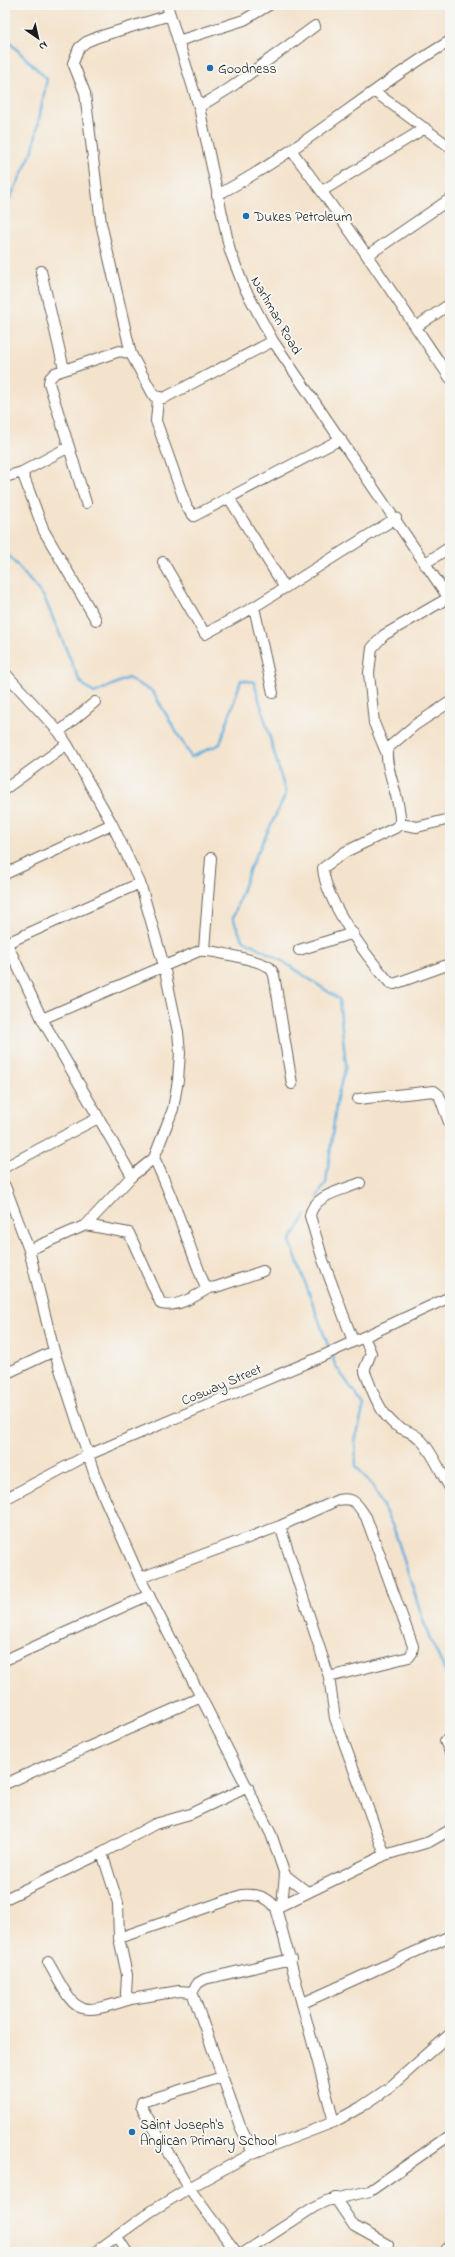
<svg xmlns="http://www.w3.org/2000/svg" width="455" height="2257" viewBox="0 0 455 2257" font-family="'Indie Flower',sans-serif">
  <style>
    .lines { fill: none; stroke-linecap: round; stroke-linejoin: round }
    .stream { stroke: #65b0dd; stroke-width: 2.5 }
    .minor-casing { stroke: #68625a; stroke-width: 12 }
    .minor { stroke: #fff; stroke-width: 10 }
    .poi-dot { fill: #1f6fb2; stroke: #f6f6f2; stroke-width: 1.5 }
    .labels { text-anchor: middle; stroke-width: 4; stroke-linejoin: round; paint-order: stroke }
    .poi-label { font-size: 14px; fill: #1c1c1c; stroke: #f6f6f2; text-anchor: start }
    .street-label { font-size: 14px; fill: #1c1c1c; stroke: #f6f6f2 }
  </style>
  <rect width="100%" height="100%" fill="#f6f6f2"/>
  <filter id="ink" filterUnits="userSpaceOnUse"><feTurbulence type="fractalNoise" baseFrequency=".025" numOctaves="2"/><feDisplacementMap in="SourceGraphic" scale="8" xChannelSelector="R" yChannelSelector="G"/><feConvolveMatrix kernelMatrix="1 2 1 2 8 2 1 2 1" color-interpolation-filters="sRGB"/></filter>
  <filter id="wash" filterUnits="userSpaceOnUse"><feTurbulence type="fractalNoise" baseFrequency=".012" numOctaves="4" result="noise"/><feDisplacementMap in="SourceGraphic" scale="16" xChannelSelector="R" yChannelSelector="G"/><feGaussianBlur stdDeviation="0.9" result="paint"/><feColorMatrix in="noise" values="0 0 0 0 0 0 0 0 0 0 0 0 0 0 0 0 0 1.4 0 .05"/><feComposite in="paint" operator="in"/></filter>
  <g filter="url(#wash)">
    <rect width="100%" height="100%" fill="#f4e3cc"/>
    <g class="lines">
      <path class="stream" d="M5 38 47 79 33 150 5 209
        M5 551 44 597 80 682 94 693 128 678 153 692 191 757 220 744 241 680 254 682 286 794 250 868 233 918 242 939 284 962 339 999 346 1066 337 1098 326 1183 317 1197
        M306 1215 290 1241 330 1351
        M332 1355 335 1365 364 1406 355 1441 356 1466 373 1486 394 1529 427 1632 450 1681"/>
    </g>
  </g>
  <g filter="url(#ink)">
    <g class="lines">
      <defs>
        <path id="minor" d="M167 5 199 107 230 251 244 287 273 341 450 600
          M178 41 244 20 269 5
          M375 92 450 147
          M199 107 230 88 315 26
          M291 150C347 224 398 301 450 378
          M322 191 425 128
          M217 195C300 152 370 88 450 41
          M368 255 450 199
          M41 271 64 369
          M416 327 450 304
          M131 354 101 223 85 93 73 63 79 48 86 42 98 37 170 15
          M158 399 156 421 187 508 194 516 341 439
          M69 447 86 503
          M22 472 44 531 96 620
          M5 477 22 472 69 447 49 383 50 378 55 373 120 351 131 354 154 396 164 398 273 341
          M229 498 285 588
          M163 562 205 634 254 607 396 518
          M424 564 450 547
          M254 607 273 693
          M5 673 59 732 67 744 112 824 140 883 164 966 178 1032 180 1053 178 1080 173 1109 154 1158 132 1176 86 1225 29 1250
          M450 702 415 725 388 748C382 763 402 800 400 824L395 828 345 852 323 868C325 901 367 957 389 982L394 984 450 964
          M59 732 95 702
          M386 752 374 723 369 673 372 648 384 635 448 598
          M5 789 67 744
          M400 824 417 827 450 819
          M5 874 112 824
          M5 939 42 1019 132 1176
          M7 943 140 883
          M204 950 211 858
          M299 950 353 933
          M42 1019 199 951C209 949 260 961 269 967 271 969 273 972 274 975L292 1084
          M358 1099 434 1091 439 1095 450 1125
          M154 1158C174 1199 188 1243 205 1286L209 1288 216 1287 263 1271
          M5 1167 98 1118
          M5 1186 29 1250 54 1351 96 1479 140 1578 271 1834 285 1875 282 1904
          M86 1225 129 1233 161 1304C177 1308 196 1296 209 1288
          M364 1337 371 1353 365 1368V1372C372 1390 379 1412 395 1425 404 1431 412 1431 421 1440 433 1453 441 1473 450 1488
          M353 1341 323 1260 310 1216C313 1195 343 1190 360 1183
          M5 1374 54 1351
          M5 1499 88 1455 318 1358 450 1297
          M280 1526 329 1677 335 1718 385 1855
          M140 1578 280 1526 338 1500C355 1497 357 1504 366 1517L413 1646 412 1653 409 1657 329 1677
          M5 1660 149 1595
          M445 1741 450 1752
          M5 1784 201 1697
          M102 1853 118 1903 119 1938 242 1895C257 1894 267 1896 276 1908L334 2122
          M285 1875 306 1891
          M5 1899 102 1853 155 1824 190 1814 248 1787
          M278 1907 385 1855 429 1842 450 1830
          M119 1938 127 1975 126 1994 131 1999 179 1991 192 1992
          M48 1962C77 2012 72 2018 131 1999
          M303 2003 450 1936
          M222 2077 142 2102 141 2106 189 2188 236 2252
          M253 2153 240 2126 192 1992 198 1983 205 1979 291 1959
          M335 2198 354 2226 388 2245
          M117 2237 127 2252
          M95 2252 150 2212 189 2188 253 2153 334 2122 361 2107 389 2088 450 2034
          M245 2252 314 2207 326 2201 370 2191 450 2135
          M445 2252 450 2244"/>
      </defs>
      <use href="#minor" class="minor-casing"/>
      <use href="#minor" class="minor"/>
    </g>
  </g>
  <g class="poi-dot">
    <circle cx="210" cy="68" r="4"/>
    <circle cx="246" cy="216" r="4"/>
    <circle cx="132" cy="2132" r="4"/>
  </g>
  <g class="labels">
    <g class="poi-label">
      <text x="218" y="73">Goodness</text>
      <text x="254" y="221">Dukes Petroleum</text>
      <text x="140" y="2129">Saint Joseph's<tspan x="140" dy="16">Anglican Primary School</tspan></text>
    </g>
    <g class="street-label">
      <text transform="translate(277 315) rotate(60)" y="5">Narhman Road</text>
      <text transform="translate(221 1384) rotate(-23)" y="5">Cosway Street</text>
    </g>
  </g>
  <rect width="455" height="2257" fill="none" stroke="#f6f6f2" stroke-width="20"/>
  <g transform="translate(38 38) rotate(146)" stroke="#f6f6f2" stroke-width="3" paint-order="stroke">
  <path d="M0-3L7 15L0 10L-7 15Z" fill="#1c1c1c"/>
  <text y="-6" font-size="11" font-weight="bold" text-anchor="middle" fill="#1c1c1c">N</text>
  </g>
</svg>
